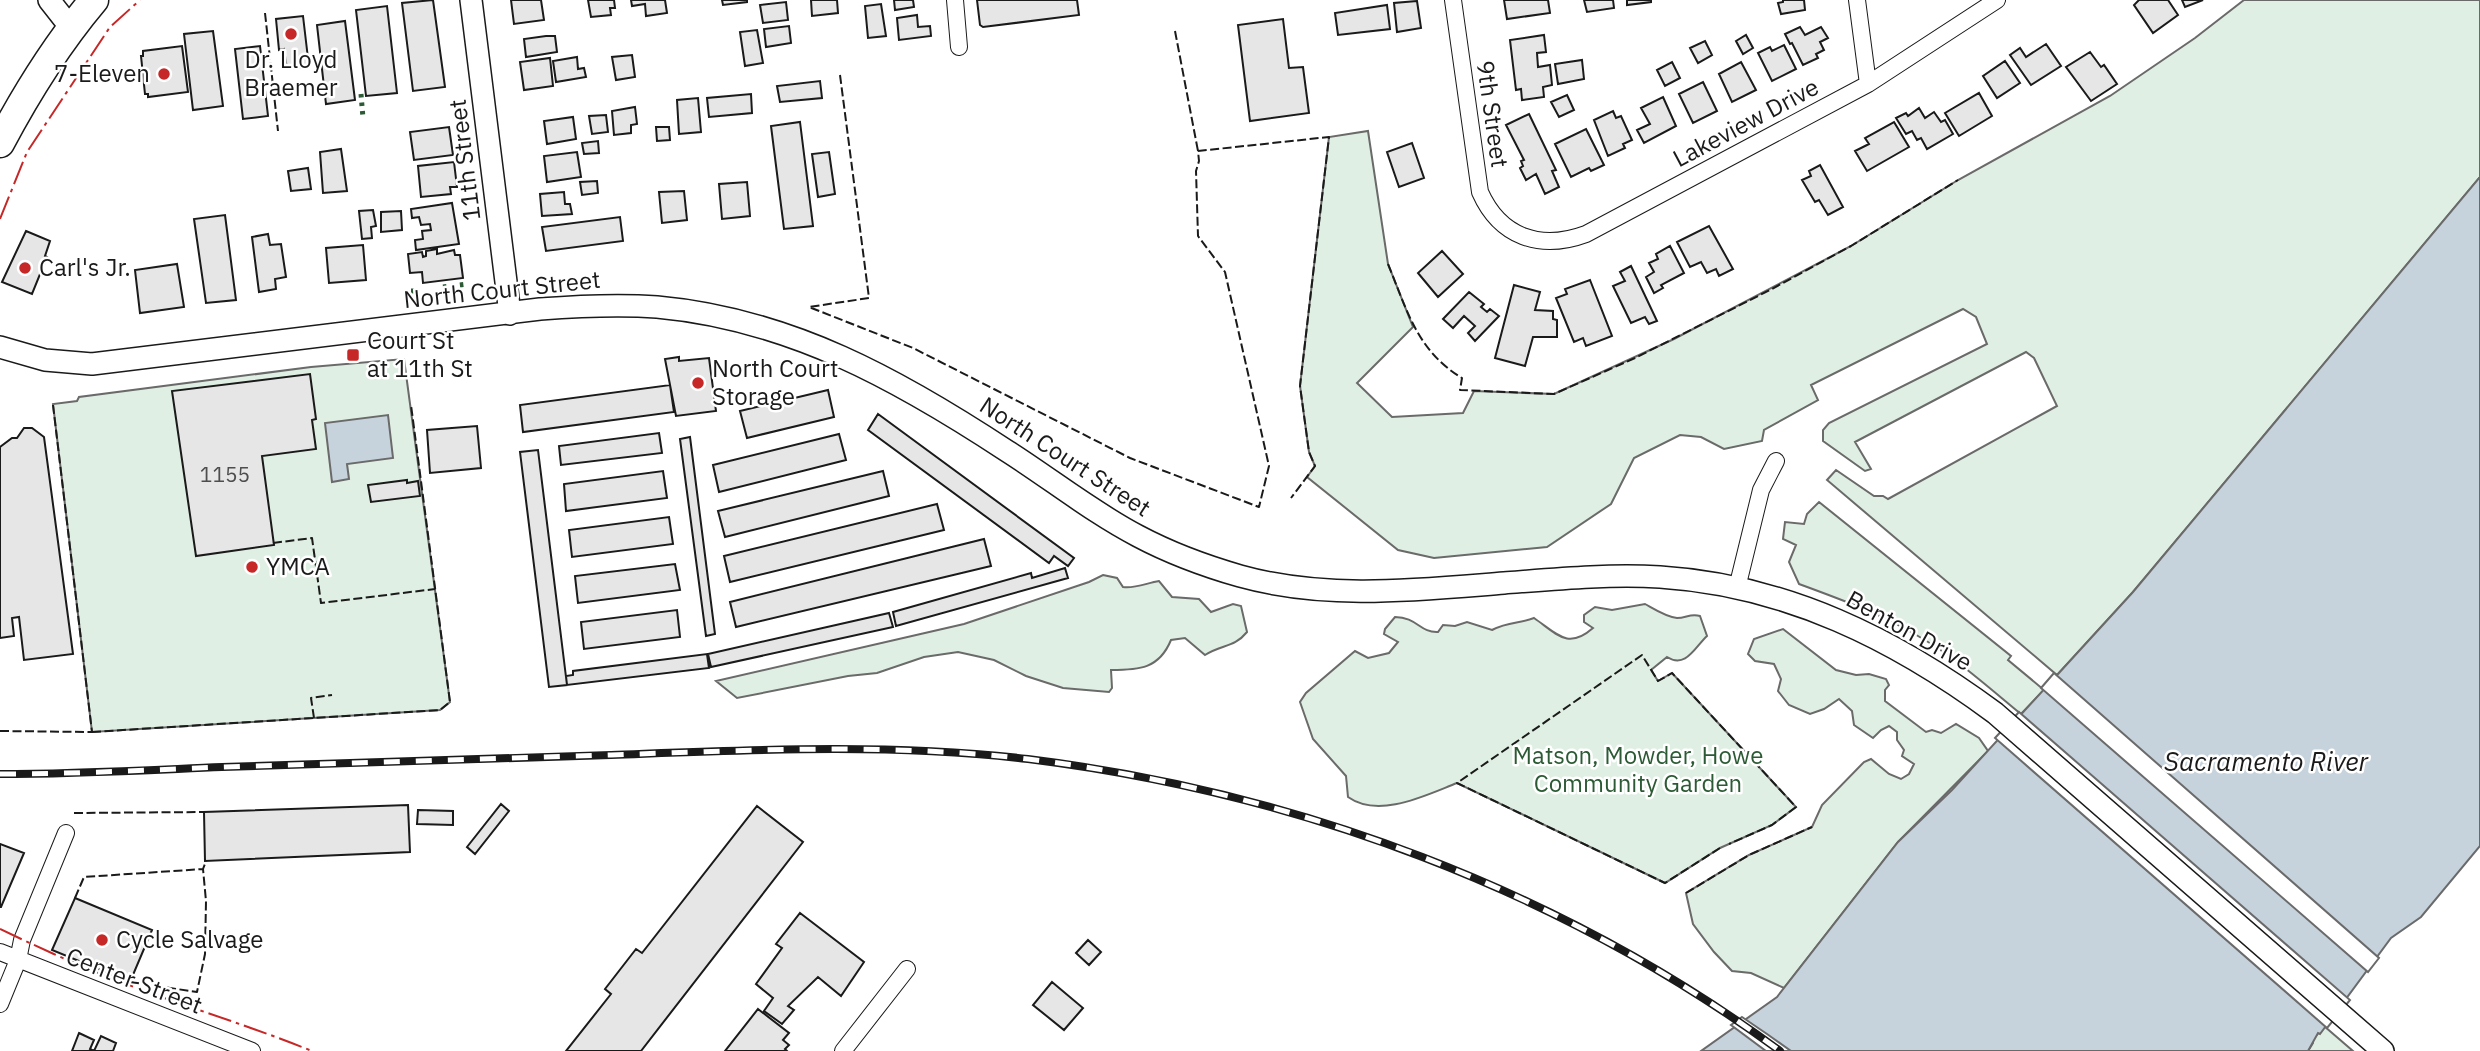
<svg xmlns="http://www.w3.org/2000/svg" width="2480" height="1051" viewBox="0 0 2480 1051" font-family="'IBM Plex Sans',sans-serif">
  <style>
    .green { fill: #e0efe3; stroke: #6a6a6a; stroke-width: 2 }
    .water { fill: #c6d2dc; stroke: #6a6a6a; stroke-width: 2 }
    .pier { fill: #fff; stroke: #6a6a6a; stroke-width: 2 }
    .building { fill: #e6e6e6; stroke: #1a1a1a; stroke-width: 2 }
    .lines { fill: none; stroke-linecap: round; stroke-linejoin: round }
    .minor-casing { stroke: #1a1a1a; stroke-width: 18 }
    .tertiary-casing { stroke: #1a1a1a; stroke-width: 24 }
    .trunk-casing { stroke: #1a1a1a; stroke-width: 31 }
    .minor { stroke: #fff; stroke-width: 16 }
    .tertiary { stroke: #fff; stroke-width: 21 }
    .trunk { stroke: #fff; stroke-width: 28 }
    .rail-casing { stroke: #1a1a1a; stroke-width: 8 }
    .rail { stroke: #fff; stroke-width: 5; stroke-dasharray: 16; stroke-linecap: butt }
    .hedge { stroke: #2b5a34; stroke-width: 5; stroke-dasharray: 3.5 5; stroke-linecap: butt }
    .fence { stroke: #1a1a1a; stroke-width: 2; stroke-dasharray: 9 3.5; stroke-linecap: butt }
    .power { stroke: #c62828; stroke-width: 2; stroke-dasharray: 24 5 3.5 5; stroke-linecap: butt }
    .poi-dot { fill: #c62828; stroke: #fff; stroke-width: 2.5 }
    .labels { text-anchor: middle; stroke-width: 5; stroke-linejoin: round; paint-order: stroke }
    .number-label { font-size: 21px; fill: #4d4d4d }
    .poi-label { font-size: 24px; fill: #1a1a1a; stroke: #fff; text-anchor: start }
    .street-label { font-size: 24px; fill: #1a1a1a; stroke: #fff }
    .park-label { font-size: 24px; fill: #2b5a34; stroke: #fff }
    .water-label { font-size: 26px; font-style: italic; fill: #1a1a1a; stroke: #fff }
  </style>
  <rect width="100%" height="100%" fill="#fff"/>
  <path class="green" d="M2244 0H2480V177L2133 592 2057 675 1827 480 1836 470 1874 496H1883L1888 499 2057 406 2034 358 2026 352 1855 442 1871 469 1865 471 1823 441V430L1829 423 1987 344 1976 317 1963 309 1811 385 1818 400 1764 430 1762 441 1724 449 1701 437 1680 435 1634 458 1611 504 1547 547 1434 558 1398 550 1307 477 1315 466 1309 452 1300 386 1329 137 1368 131 1388 264 1413 327 1357 383 1392 417 1463 413 1474 391 1554 394 1674 339 1851 246 1958 180 2110 96 2195 38Z
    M404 359 450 702 440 710 92 732 53 404 77 401 79 397 311 367Z
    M1819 502 2011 656 2008 660 2044 690 2021 714C1988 687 1955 657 1918 636 1881 614 1840 599 1799 584L1789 562 1796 545 1783 539 1785 522 1804 524 1807 514Z
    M1103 575 1117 578 1123 587C1134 589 1147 583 1159 581L1172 597 1199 599 1211 612 1233 604 1241 606 1247 632C1234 648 1222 644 1205 655L1185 638 1171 640C1159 669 1139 670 1111 670L1112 688 1109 692 1063 688 1026 676 994 660 958 652 924 657 877 673 848 676 737 698 716 681 964 624 1089 582Z
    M1645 604C1654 609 1666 617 1677 618 1686 618 1691 613 1700 616L1707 636C1695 647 1686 669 1667 657L1651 670 1658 681 1672 673 1796 807 1772 825 1720 848 1665 883 1457 783C1426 795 1379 819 1348 797L1346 776 1313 739 1300 702 1306 693 1355 651 1368 658 1389 653 1398 642 1384 634 1385 629 1395 617C1417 617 1420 633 1438 632L1443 625 1455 626 1467 622 1492 630C1509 621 1519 624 1534 618 1557 634 1568 650 1593 628L1584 622V615L1595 607 1612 610Z
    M1783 629 1836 670 1856 675 1869 674 1886 679 1889 685 1885 690V701L1926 732 1932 730 1941 733 1956 724 1979 738 1988 751 1898 842 1784 988 1751 973 1732 971 1714 952 1693 924 1686 893 1749 855 1812 827 1822 805 1864 762 1871 759 1889 774 1901 779 1909 774 1914 764 1902 756 1904 750 1897 740V732L1889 726 1881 730 1873 738 1854 725 1852 711 1839 699 1824 709 1810 714 1789 705 1778 691 1781 679 1774 664 1755 661 1748 654 1754 639Z
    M2324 1026 2353 1051H2308L2313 1043 2312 1041Z"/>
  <path class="water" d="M2480 177V846L2421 917 2391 938 2320 1034 2318 1033 2308 1051H1701L1777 997 1898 842 1952 790 2133 592Z
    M388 415 393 458 347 464 349 479 332 482 325 423Z"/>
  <path class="pier" d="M2054 673 2379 958 2368 972 2041 688Z
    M2019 712 2350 1000 2327 1028 1995 738Z
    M1742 1017 1767 1034 1791 1051H1766L1731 1025Z"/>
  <path class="building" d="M433 0 445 87 413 91 402 3Z
    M511 0H541L544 20 514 24Z
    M588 0H614L615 8H610L611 15 591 17Z
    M631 0H665L667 13 646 16 645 4 632 6Z
    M722 0H747V2L723 5Z
    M811 0H837L838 13 812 16Z
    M894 0H913L914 7 895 10Z
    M977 0H1077L1079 15 983 27 980 25Z
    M1504 0H1548L1550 13 1507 19Z
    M1584 0H1613L1614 8 1587 12Z
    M1627 0H1651V2L1627 5Z
    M1783 0H1804L1805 10 1781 14 1778 3 1783 2Z
    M2139 0H2168L2178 15 2153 33 2134 5Z
    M2182 0H2203L2185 7Z
    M1417 1 1421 28 1397 32 1394 3Z
    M786 2 788 20 763 23 760 5Z
    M881 4 886 36 868 38 865 6Z
    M1387 5 1390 29 1338 35 1335 13Z
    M387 6 397 93 366 96 356 10Z
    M917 15 918 27 930 26 931 36 899 40 897 18Z
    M303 16 309 67 287 69 284 49 279 50 276 19Z
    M1283 19 1289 68 1303 67 1309 113 1250 121 1238 25Z
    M345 21 355 100 326 104 317 25Z
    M789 26 791 43 766 47 764 29Z
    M1800 27 1805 35 1821 27 1828 38 1820 42 1824 50 1816 54 1818 58 1803 65 1792 43 1790 44 1785 34Z
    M757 30 763 63 745 66 740 32Z
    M213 31 223 106 193 110 184 34Z
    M1544 35 1546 52 1537 53 1538 67 1550 65 1552 85 1543 87 1544 97 1522 100 1521 89 1516 90 1510 40Z
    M1746 35 1753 48 1743 54 1736 41Z
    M546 36H555L557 52 526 57 524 39Z
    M1705 41 1712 55 1698 63 1690 48Z
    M2046 44 2061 66 2031 85 2010 55 2020 48 2026 57Z
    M1784 45 1796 69 1772 81 1758 53 1770 47 1772 51Z
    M182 46 188 92 148 97V94H145L141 56H143V51Z
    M260 46 268 116 243 119 235 49Z
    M2090 52 2101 67 2104 65 2117 84 2091 101 2066 67Z
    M632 55 635 77 616 80 612 57Z
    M577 57 578 69 584 68 586 77 556 82 553 61Z
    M550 58 553 86 524 90 520 62Z
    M1582 60 1584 79 1558 84 1555 64Z
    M2005 61 2020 83 1997 98 1983 76Z
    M1672 62 1680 78 1665 86 1657 70Z
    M1741 62 1756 90 1732 102 1719 74Z
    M820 81 822 98 780 102 777 86Z
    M1703 82 1717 111 1693 123 1679 94Z
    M1979 93 1992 116 1959 136 1945 113Z
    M751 94 752 113 709 117 707 98Z
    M1567 95 1574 110 1559 117 1551 102Z
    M1663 97 1676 126 1644 143 1637 130 1650 124 1641 108Z
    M698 98 701 132 679 134 677 100Z
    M635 107 637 124 631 125V133L614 135 612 111Z
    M1919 108 1925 118 1934 112 1941 122 1945 120 1953 134 1927 149 1921 138 1917 140 1912 131 1906 134 1896 118 1906 113 1908 116Z
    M1613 111 1616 118 1621 116 1632 140 1623 144 1625 148 1608 156 1594 120Z
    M1529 114 1556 170 1552 171 1559 187 1545 194 1536 174 1526 180 1520 168 1523 166 1521 161 1524 160 1506 125Z
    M606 115 608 132 592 134 589 116Z
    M573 117 576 139 547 144 544 121Z
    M800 122 813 226 784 229 771 126Z
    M1894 122 1909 147 1867 171 1855 151 1869 144 1865 138Z
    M449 127 453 155 414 160 410 132Z
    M656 127H669L670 140 657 141Z
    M1586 129 1604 165 1591 171 1589 168 1571 177 1555 144Z
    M598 141 599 153 584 154 582 143Z
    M1412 143 1424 178 1399 187 1387 152Z
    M341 149 347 191 323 193 320 152Z
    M577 152 581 177 547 182 544 156Z
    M829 152 835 194 818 197 812 154Z
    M454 162 457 187H450L451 194 421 197 418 166Z
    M1820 165 1843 207 1828 215 1819 200 1815 202 1802 180 1811 176 1809 171Z
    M308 168 311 189 291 191 288 171Z
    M597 181 598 193 582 195 580 182Z
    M747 182 750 216 722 219 719 184Z
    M684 191 687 220 662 223 659 192Z
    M564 192 565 204H570L572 214 542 216 540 194Z
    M452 203 459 244 416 250 415 240 423 239 422 231 431 230 430 224 421 225 419 217 412 218 411 209Z
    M373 210 376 226 371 227 372 238 362 239 359 211Z
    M401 211 402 230 381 232V212Z
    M225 215 236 300 206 303 194 219Z
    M620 217 623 241 546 251 542 227Z
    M1709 226 1733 269 1719 276 1716 269 1707 273 1701 262 1690 267 1677 242Z
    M26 231 50 241 45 256 47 257 32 294 2 282Z
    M268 234 270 245 281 244 286 277 275 279 276 289 259 292 252 237Z
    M363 245 366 280 329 283 326 248Z
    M1670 246 1684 273 1661 285 1663 288 1654 293 1646 277 1654 272 1649 263 1658 259 1656 254Z
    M437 249V254L454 250 455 255H460L463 278 423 283 422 272 410 273 408 254 422 252 423 257 426 256V251Z
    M1442 251 1463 274 1438 297 1418 273Z
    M177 264 184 307 140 313 135 270Z
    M1631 266 1657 321 1649 324 1645 317 1631 323 1613 286 1625 281 1620 272Z
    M1590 280 1612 336 1586 346 1583 338 1574 342 1556 298 1567 294 1565 289Z
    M1514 285 1540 292 1535 310 1553 311V319L1557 320V337H1533L1525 366 1495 358Z
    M1469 292 1484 304 1481 307 1487 312 1490 309 1499 316 1475 341 1468 333 1475 326 1464 316 1453 328 1443 319Z
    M679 357V361L709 358 716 411 676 416 665 359Z
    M310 374 316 419 312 420 316 449 262 456 274 545 196 556 172 391Z
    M670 385 674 412 523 432 520 405Z
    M828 390 834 417 747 438 740 411Z
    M878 414 1074 558 1068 566 1054 556 1049 563 868 430Z
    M477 426 481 468 430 473 427 430Z
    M24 428H32L44 437 73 654 24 660 19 617 12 618 14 636 0 638V447L12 438H17Z
    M659 433 662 453 561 465 559 446Z
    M839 434 846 460 719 492 713 465Z
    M690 437 715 634 706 636 680 439Z
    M538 450 567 685 549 687 520 452Z
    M663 471 667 498 566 511 564 484Z
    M883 471 889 496 725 537 718 511Z
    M407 480V483L418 481 420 496 371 502 368 485Z
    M937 504 944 530 730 582 724 556Z
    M669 517 673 544 572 557 569 530Z
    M984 539 991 566 736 627 730 602Z
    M675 564 680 590 578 603 575 576Z
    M1065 568 1068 578 896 626 893 612 1031 573 1032 578Z
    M677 610 680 637 584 649 581 622Z
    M889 613 893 627 711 667 708 654Z
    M707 654 709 668 567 685 566 676 573 675V671Z
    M501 804 509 811 475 854 467 847Z
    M408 805 410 852 205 861 204 812Z
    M757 806 803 842 641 1051H566L611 994 605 989 636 949 642 953Z
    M418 810 453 811V825L417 824Z
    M0 844 24 853 1 907H0Z
    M75 898 152 930 130 982 52 950Z
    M800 913 864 962 841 996 818 977 788 1006 794 1010 782 1024 764 1011 773 998 756 984 782 948 776 944Z
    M1088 940 1101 952 1089 965 1076 953Z
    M1052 982 1083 1008 1064 1030 1033 1005Z
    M758 1009 789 1033 783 1040 789 1045 785 1049 787 1051H725Z
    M79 1033 94 1040 90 1049 94 1051 101 1036 116 1043 113 1051H72Z"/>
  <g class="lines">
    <defs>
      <path id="minor" d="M955 0 959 47
        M1453 0 1480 192C1500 237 1540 251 1586 234L1868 84 1997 0
        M1857 0 1868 84
        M1737 588 1761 490 1776 461
        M0 952 252 1051
        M0 1004 18 960 22 940 66 833
        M843 1051 907 969"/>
      <path id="tertiary" d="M49 0 71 28
        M471 0 510 314
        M0 347 45 360 92 364 540 309C579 306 618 304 657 307 790 319 899 380 1007 451 1051 479 1092 512 1138 536 1170 553 1205 566 1240 576 1326 600 1416 590 1504 583 1556 579 1608 574 1660 577 1786 585 1895 639 1995 713L2383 1051"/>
      <path id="trunk" d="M0 143C27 92 57 44 94 0"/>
    </defs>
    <use href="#minor" class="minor-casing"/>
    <use href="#tertiary" class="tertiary-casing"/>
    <use href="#trunk" class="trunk-casing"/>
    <use href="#minor" class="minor"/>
    <use href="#tertiary" class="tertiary"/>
    <use href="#trunk" class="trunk"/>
    <defs>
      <path id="rail" d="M0 774C74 774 148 770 222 767 352 763 482 759 611 755 750 750 889 743 1028 759 1296 792 1561 890 1780 1051"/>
    </defs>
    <use href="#rail" class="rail-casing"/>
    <use href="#rail" class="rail"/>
    <path class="hedge" d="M361 94 363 118
      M443 287 468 284
      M411 291H415"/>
    <path class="fence" d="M265 13 278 131
      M1175 31 1198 151
      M840 75 869 298 809 307 913 348 1130 458 1259 507 1269 466 1225 272 1198 236 1196 171 1199 161 1198 151 1329 137 1300 386 1309 452 1315 466 1291 498
      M1388 264C1407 310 1417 351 1462 378L1460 390 1554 394 1635 358 1770 290 1851 246 1958 180
      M273 543 312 538 321 603 435 589
      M314 718 311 698 332 695
      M0 731 92 732 53 405
      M92 732 440 710 450 702 411 405
      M74 813 204 812
      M1720 848 1665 883 1457 783 1642 655 1658 681 1672 673 1796 807 1772 825 1729 844
      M1686 893 1749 855 1812 827
      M75 898 84 877 203 869
      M130 982 197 992 205 954 206 901 203 869 206 861"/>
    <path class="power" d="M0 219 27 152 110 27 140 0
      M0 929C44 950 88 970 134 987 193 1009 253 1027 312 1051"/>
  </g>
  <g class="poi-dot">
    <circle cx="291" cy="34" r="7"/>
    <circle cx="164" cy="74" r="7"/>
    <circle cx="25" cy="268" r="7"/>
    <rect x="346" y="348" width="14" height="14" rx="3.5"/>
    <circle cx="698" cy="383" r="7"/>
    <circle cx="252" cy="567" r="7"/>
    <circle cx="102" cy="940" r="7"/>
  </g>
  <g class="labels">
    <g class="number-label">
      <text x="225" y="482">1155</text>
    </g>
    <g class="poi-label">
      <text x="291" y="68" text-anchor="middle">Dr. Lloyd<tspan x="291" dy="28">Braemer</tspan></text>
      <text x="150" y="82" text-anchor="end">7-Eleven</text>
      <text x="39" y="276">Carl's Jr.</text>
      <text x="367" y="349">Court St<tspan x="367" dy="28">at 11th St</tspan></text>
      <text x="712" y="377">North Court<tspan x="712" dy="28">Storage</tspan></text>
      <text x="266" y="575">YMCA</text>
      <text x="116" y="948">Cycle Salvage</text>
    </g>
    <g class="street-label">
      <text transform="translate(1492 114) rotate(82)" y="8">9th Street</text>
      <text transform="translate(1746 123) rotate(-28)" y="8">Lakeview Drive</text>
      <text transform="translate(465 160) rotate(-97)" y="8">11th Street</text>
      <text transform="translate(502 290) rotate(-6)" y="8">North Court Street</text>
      <text transform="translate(1065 457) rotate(33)" y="8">North Court Street</text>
      <text transform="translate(1909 631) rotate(29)" y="8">Benton Drive</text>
      <text transform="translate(134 981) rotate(21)" y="8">Center Street</text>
    </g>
    <g class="park-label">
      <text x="1638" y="764">Matson, Mowder, Howe<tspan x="1638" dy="28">Community Garden</tspan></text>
    </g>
    <g class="water-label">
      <text x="2266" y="771">Sacramento River</text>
    </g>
  </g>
</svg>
